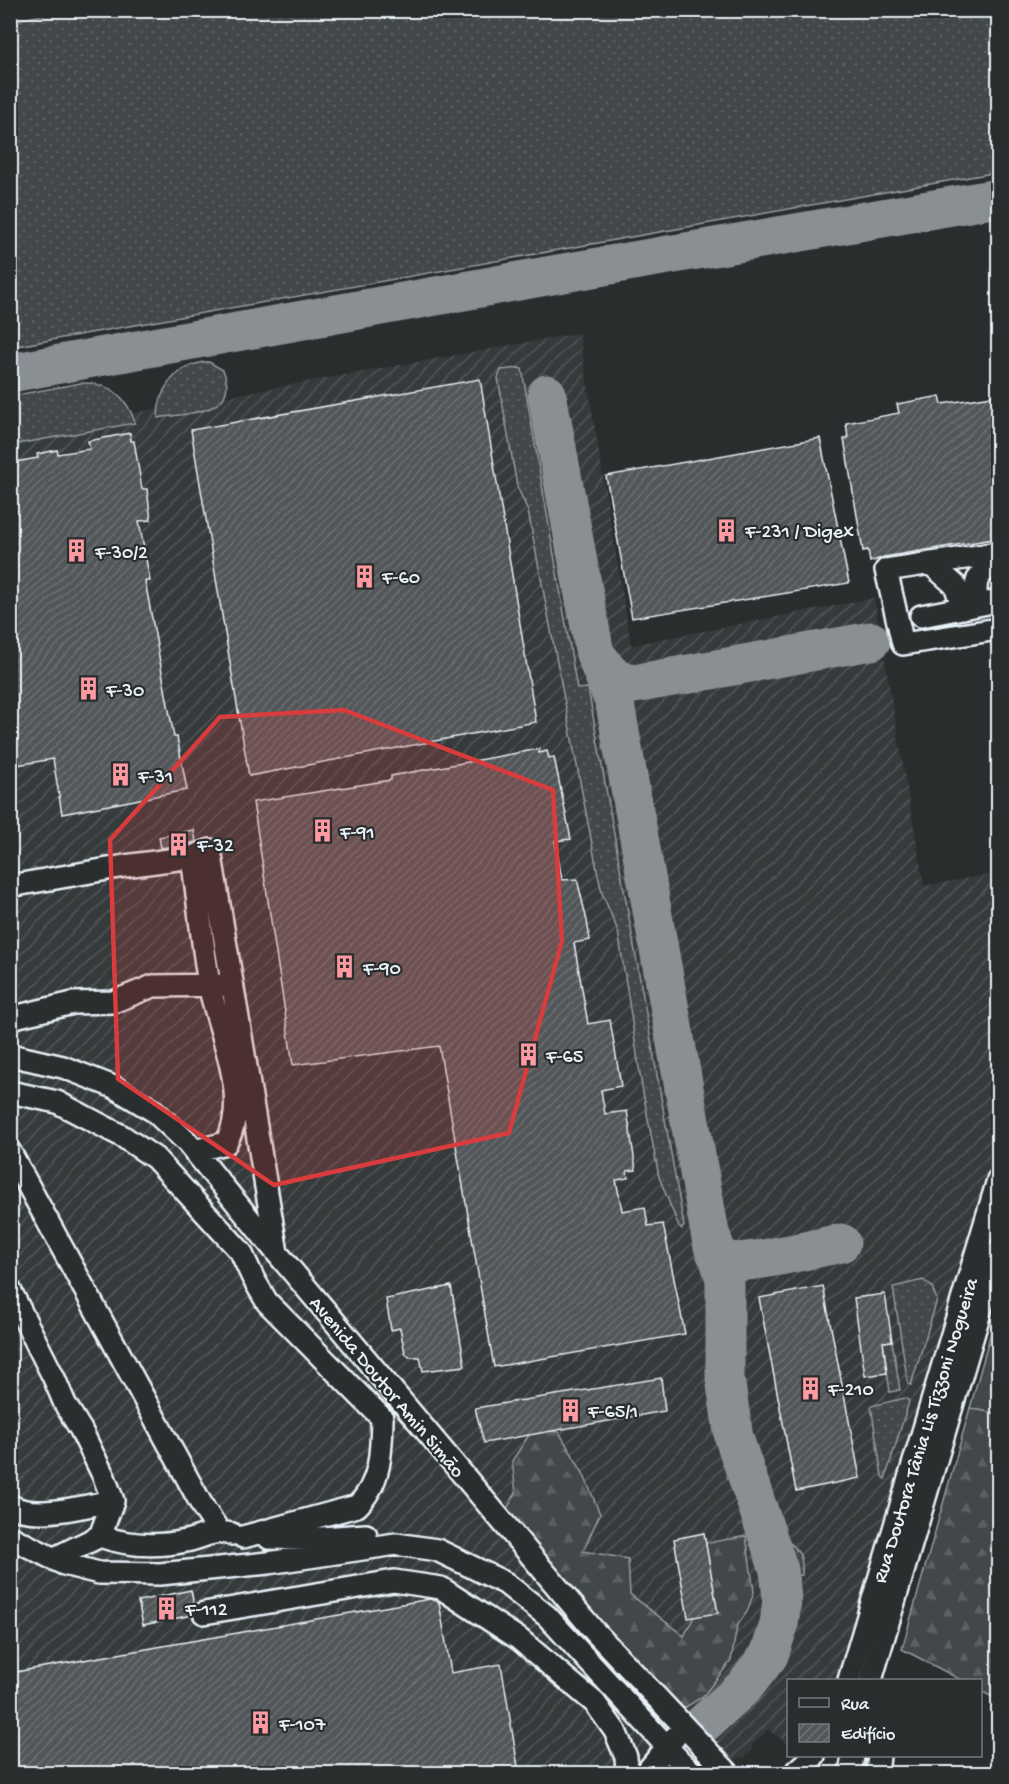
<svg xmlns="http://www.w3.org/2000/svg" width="1009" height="1784" viewBox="0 0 1009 1784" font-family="'Gochi Hand',sans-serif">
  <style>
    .industrial { fill: url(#industrial-furrows) }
    .grass { fill: url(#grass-dots); stroke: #959ca0; stroke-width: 1.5 }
    .forest { fill: url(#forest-firs); stroke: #959ca0; stroke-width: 1.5 }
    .green { fill: #424648; stroke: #959ca0; stroke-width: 1.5 }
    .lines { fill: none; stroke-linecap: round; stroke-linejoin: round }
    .taxiway { stroke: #898f93; stroke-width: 39 }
    .building { fill: url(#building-hatch); stroke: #e8f1f8; stroke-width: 1.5 }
    .minor-casing { stroke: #e8f1f8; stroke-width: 26 }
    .minor { stroke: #2a2d2e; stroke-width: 21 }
    .marked { fill: #d83c3d; fill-opacity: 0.2; stroke: #d83c3d; stroke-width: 4.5; stroke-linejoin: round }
    .labels { text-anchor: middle; stroke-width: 4.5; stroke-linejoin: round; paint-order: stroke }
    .poi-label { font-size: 20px; fill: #e8f1f8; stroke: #2a2d2e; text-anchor: start }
    .street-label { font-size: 20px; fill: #e8f1f8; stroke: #2a2d2e }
  </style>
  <defs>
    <pattern id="industrial-furrows" width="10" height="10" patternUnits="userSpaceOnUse" patternTransform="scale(1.5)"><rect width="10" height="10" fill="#363a3b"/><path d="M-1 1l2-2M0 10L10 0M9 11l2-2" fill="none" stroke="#535758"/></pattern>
    <pattern id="grass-dots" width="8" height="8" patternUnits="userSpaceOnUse" patternTransform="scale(1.5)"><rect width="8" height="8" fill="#424648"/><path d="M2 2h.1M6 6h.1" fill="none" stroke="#5d6163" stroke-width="1.8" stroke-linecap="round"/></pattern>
    <pattern id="forest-firs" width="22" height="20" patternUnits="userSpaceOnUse" patternTransform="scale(1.5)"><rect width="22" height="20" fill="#424648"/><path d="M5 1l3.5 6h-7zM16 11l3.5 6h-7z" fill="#5d6163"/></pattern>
    <pattern id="building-hatch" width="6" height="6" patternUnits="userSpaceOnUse" patternTransform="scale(1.5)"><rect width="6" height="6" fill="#535759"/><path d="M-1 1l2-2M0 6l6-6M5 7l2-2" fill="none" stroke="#6c7072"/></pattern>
  </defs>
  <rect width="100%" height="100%" fill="#2a2d2e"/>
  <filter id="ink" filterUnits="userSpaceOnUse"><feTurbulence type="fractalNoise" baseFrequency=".0167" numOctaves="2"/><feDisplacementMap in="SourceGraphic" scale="12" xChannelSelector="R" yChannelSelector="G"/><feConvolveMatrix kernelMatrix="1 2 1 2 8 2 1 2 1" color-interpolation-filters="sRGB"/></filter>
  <g filter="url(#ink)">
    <path class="industrial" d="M579 333 631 645 874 598 924 886 998 873V1140L844 1680H788V1745L768 1729 751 1746 753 1750 743 1759 740 1757 735 1761 728 1757 712 1773 11 1774V435Z"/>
    <path class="grass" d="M69 10 998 11V172L11 347V21Z
      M203 362H209L223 370C242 414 187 413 158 418 158 389 174 368 203 362Z
      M519 368 522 369 523 375 577 689 588 688 684 1226 682 1229 679 1227 659 1177 642 1087 618 931 602 893 598 875 528 511 517 486 498 378 501 370Z
      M81 383C110 382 127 396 135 423L11 445V396Z
      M923 1280 932 1287 937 1300 911 1385 908 1384 893 1287Z
      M892 1341 900 1390 890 1392 883 1342Z
      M905 1398 909 1401 908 1405 885 1479 882 1476 871 1406Z
      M787 1541C801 1550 803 1559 802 1575L795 1576 793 1573Z"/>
    <path class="forest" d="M970 1408 998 1414V1700L981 1691 980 1680H961L902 1649Z
      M533 1429 559 1432 583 1473 600 1514 583 1551 628 1559 630 1594 684 1636 709 1588 706 1543 746 1536 754 1592 747 1612 737 1626 731 1661 703 1696 677 1713 642 1677 643 1667 618 1640H611L505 1512 516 1493 512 1461Z"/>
    <path class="green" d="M998 1307V1414L970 1408Z"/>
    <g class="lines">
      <path class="taxiway" d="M10 373 552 275 998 198
        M547 394 595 654 615 704 710 1233C712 1241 713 1253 720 1259 735 1269 820 1247 841 1243
        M601 661C609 675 618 681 634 684L871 641
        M701 1726 745 1686 769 1655 779 1625 782 1599 779 1570 734 1438 725 1378V1279L712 1238"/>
    </g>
    <path class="building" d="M480 379 536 722 249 776 191 430Z
      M999 395V538L884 557 870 562 868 550 863 551 844 439 848 438 846 423 899 413 897 404 940 396 942 404Z
      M130 433 131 441H134L142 489H147L151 520 139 521 150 581H145L174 737H177L187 790 62 814 53 759 10 766V463L38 458 37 454 57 450 58 454 90 449 88 441Z
      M820 438 849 583 632 618 606 476Z
      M539 749V753L547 751 549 758 554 757 571 839 555 841 562 880 577 879 587 921 590 940 574 943 588 1024 610 1020 621 1086 601 1090 605 1114 627 1111 636 1170 627 1171 628 1178 616 1180 622 1211 645 1207 648 1226 663 1224 685 1334 494 1367 439 1046 293 1065 253 802 391 780V776Z
      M194 830 196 842 161 848 159 837Z
      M451 1286 465 1366 423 1371 420 1357H409L405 1353 400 1328 391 1330 386 1299Z
      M823 1286 860 1478 796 1491 759 1298Z
      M885 1294 892 1341 883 1342 887 1373 865 1376 854 1298Z
      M661 1378 665 1411 484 1443 475 1408Z
      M704 1533 718 1613 688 1618 674 1539Z
      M191 1590 194 1605 192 1615 143 1625 138 1601Z
      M430 1599 439 1602 451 1673 501 1664 519 1773H10V1673Z"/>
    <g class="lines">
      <defs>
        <path id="minor" d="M998 553 886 570 903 644 998 629
          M930 563 955 585 963 608
          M977 605C974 577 976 577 998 560
          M921 616 998 601
          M192 857C198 899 202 942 209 984 218 1031 252 1098 226 1143L194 1151
          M10 886 125 866 192 857 210 850 277 1253
          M10 1018 73 1003 113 1002 153 986 224 985
          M10 1055 63 1067 114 1087 154 1111 187 1142 277 1253 595 1632 729 1774
          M10 1092 57 1102 122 1136 155 1158 241 1252 253 1278 267 1302 382 1418C381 1450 382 1482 357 1506L243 1537
          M10 1152 204 1509 219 1531
          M10 1290 54 1378 65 1404 81 1430 104 1477 113 1501 100 1536
          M10 1505C34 1521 86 1505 113 1501
          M10 1537 64 1564 99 1573 160 1574 268 1563 396 1544 437 1550 505 1583 547 1616 680 1761 694 1774
          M269 1538 306 1539 366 1535
          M55 1558 100 1536C128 1546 157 1547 186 1541 205 1537 211 1529 232 1534
          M204 1613 394 1581 441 1588 519 1639 595 1703 615 1731 626 1757 627 1774
          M849 1680 998 1180
          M871 1680 998 1251
          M645 1774 675 1737
          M794 1774 814 1756
          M850 1774 853 1756
          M877 1774 879 1756"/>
      </defs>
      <use href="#minor" class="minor-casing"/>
      <use href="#minor" class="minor"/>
    </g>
  </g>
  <path class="marked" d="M344 710 553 790 562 941 509 1133 274 1185 118 1079 110 840 220 717Z"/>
  <defs>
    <symbol id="building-bare" viewBox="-9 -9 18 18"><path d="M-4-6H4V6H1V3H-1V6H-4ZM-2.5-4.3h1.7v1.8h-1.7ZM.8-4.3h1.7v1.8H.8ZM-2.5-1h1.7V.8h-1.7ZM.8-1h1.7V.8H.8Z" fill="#ff9aa2" stroke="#2a2d2e" stroke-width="2.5" paint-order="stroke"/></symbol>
  </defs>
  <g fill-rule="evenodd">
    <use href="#building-bare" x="710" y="514" width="33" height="33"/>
    <use href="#building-bare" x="60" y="534" width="33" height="33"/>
    <use href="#building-bare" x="348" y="560" width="33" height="33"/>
    <use href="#building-bare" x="72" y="672" width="33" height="33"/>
    <use href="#building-bare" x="104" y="758" width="33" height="33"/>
    <use href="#building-bare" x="306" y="814" width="33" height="33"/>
    <use href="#building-bare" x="162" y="828" width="33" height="33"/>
    <use href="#building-bare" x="328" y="950" width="33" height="33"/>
    <use href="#building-bare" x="512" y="1038" width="33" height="33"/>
    <use href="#building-bare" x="794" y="1372" width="33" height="33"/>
    <use href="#building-bare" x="554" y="1394" width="33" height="33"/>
    <use href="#building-bare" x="150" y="1592" width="33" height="33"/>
    <use href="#building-bare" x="244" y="1706" width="33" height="33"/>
  </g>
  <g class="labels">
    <g class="poi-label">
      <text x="745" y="537">F-231 / Digex</text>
      <text x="95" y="558">F-30/2</text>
      <text x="382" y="583">F-60</text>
      <text x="106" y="696">F-30</text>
      <text x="138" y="782">F-31</text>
      <text x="340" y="838">F-91</text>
      <text x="197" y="851">F-32</text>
      <text x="363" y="974">F-90</text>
      <text x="546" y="1062">F-65</text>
      <text x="828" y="1395">F-210</text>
      <text x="588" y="1417">F-65/1</text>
      <text x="185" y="1615">F-112</text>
      <text x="279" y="1730">F-107</text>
    </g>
    <g class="street-label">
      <text transform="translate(388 1386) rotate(50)" y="7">Avenida Doutor Amin Simão</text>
      <text transform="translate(924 1430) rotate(-73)" y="7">Rua Doutora Tânia Lis Tizzoni Nogueira</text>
    </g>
  </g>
  <rect width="1009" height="1784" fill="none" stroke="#2a2d2e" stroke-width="36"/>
  <rect x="18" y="18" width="973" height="1748" fill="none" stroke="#e8f1f8" stroke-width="2" filter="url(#ink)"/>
  <rect x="787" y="1679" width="195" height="78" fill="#2a2d2e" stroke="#767b7f" stroke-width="1.5"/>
  <rect x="799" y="1698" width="30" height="9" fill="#2a2d2e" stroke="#767b7f" stroke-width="1.5"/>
  <text x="841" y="1709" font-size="18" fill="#e8f1f8">Rua</text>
  <rect x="799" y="1724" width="30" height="18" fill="url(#building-hatch)" stroke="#767b7f" stroke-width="1.5"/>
  <text x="841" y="1739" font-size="18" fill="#e8f1f8">Edifício</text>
</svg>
